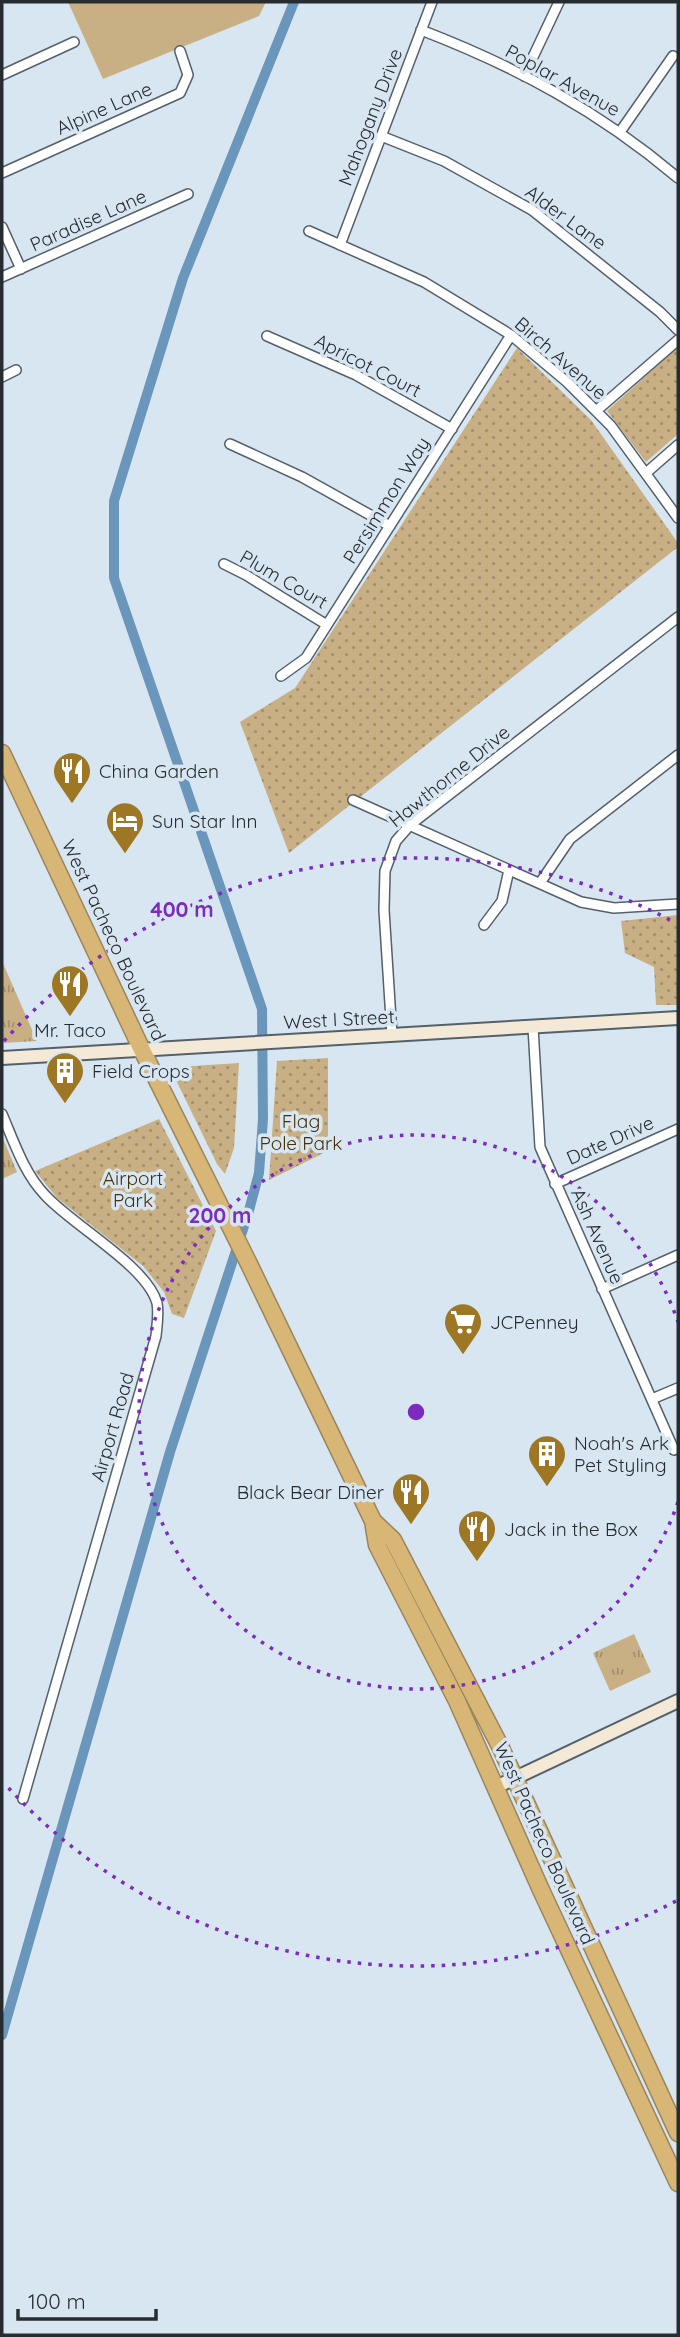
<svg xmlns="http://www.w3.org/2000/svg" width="680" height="2337" viewBox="0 0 680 2337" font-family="Quicksand,sans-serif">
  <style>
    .grass { fill: url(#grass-tufts) }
    .park { fill: url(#park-dots) }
    .pitch { fill: #c8b084 }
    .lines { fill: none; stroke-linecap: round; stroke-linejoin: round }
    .canal { stroke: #6b96bb; stroke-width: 10 }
    .street-casing { stroke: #54606a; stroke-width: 12 }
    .secondary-casing { stroke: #54606a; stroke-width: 16 }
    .highway-casing { stroke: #9a865e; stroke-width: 19 }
    .street { stroke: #fff; stroke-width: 9 }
    .secondary { stroke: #f3e9d6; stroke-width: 12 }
    .highway { stroke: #d8b676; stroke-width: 16 }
    .ring { fill: none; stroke: #7b2cbf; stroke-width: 3.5; stroke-dasharray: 3.5 7 }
    .labels { text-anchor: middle; stroke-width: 7; stroke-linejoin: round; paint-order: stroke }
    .street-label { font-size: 19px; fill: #272c31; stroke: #d8e6f2 }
    .poi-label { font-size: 19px; fill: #272c31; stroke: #d8e6f2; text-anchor: start }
    .park-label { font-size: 19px; fill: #453108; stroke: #d8e6f2 }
    .centre { fill: #7b2cbf; stroke: #d8e6f2; stroke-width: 3.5 }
    .ring-label { font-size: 21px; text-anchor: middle; font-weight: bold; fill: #7b2cbf; stroke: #d8e6f2; stroke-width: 7; stroke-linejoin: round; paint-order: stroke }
  </style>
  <defs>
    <pattern id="grass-tufts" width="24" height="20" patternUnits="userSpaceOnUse" patternTransform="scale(1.75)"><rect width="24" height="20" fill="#c8b084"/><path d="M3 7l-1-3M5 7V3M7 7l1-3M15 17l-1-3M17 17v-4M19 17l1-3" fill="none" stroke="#a28f6d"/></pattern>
    <pattern id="park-dots" width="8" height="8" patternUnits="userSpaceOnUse" patternTransform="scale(1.75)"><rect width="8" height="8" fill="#c8b084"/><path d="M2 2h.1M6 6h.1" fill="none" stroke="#a28f6d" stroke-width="1.8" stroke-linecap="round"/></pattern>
  </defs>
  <rect width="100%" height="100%" fill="#d8e6f2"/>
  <path class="grass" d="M2 961 37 1041 2 1043Z
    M2 1136 17 1172 2 1179Z
    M634 1634 651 1672 610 1691 593 1653Z"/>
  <path class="park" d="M678 347V434L646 462 607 411Z
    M517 348 591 420 678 543V547L289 853 240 722 295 688Z
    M678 915V1005H656L654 967 625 953 621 921Z
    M328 1058V1151L269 1180 277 1061Z
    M239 1063 234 1148 225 1174 217 1164 174 1076 177 1067Z
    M159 1119 216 1231 184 1318 172 1314 164 1292 143 1266 57 1198 35 1171Z"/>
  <path class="pitch" d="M68 2H266L259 16 103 79Z"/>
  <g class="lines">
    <path class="canal" d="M2 2035 170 1452 248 1214 259 1173 263 1119 262 1009 114 578V501L183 278 294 2"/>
    <defs>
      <path id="street" d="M421 30C517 67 599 111 678 178
        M2 75 74 42
        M524 76 559 2
        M620 132 673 56
        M381 136 444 161 532 210 660 312 678 330
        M2 173 180 93 188 75 180 51
        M2 227 21 269
        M309 231 424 282 511 335 567 382 611 426 678 518
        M340 245 432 2
        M2 277 188 194
        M267 336 356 375 452 429
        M2 377 16 370
        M596 411 678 340
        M230 444 302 477 390 526
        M646 473 678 445
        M224 564 246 575 327 625
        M281 676 306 658 511 335
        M353 800 581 902 614 908 678 904
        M540 883 570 839 678 755
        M484 925 502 901 509 870
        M533 1027 540 1147 674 1450
        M392 1035 384 910 385 871 396 841 410 825 678 617
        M2 1114C14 1142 24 1173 45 1195 72 1225 147 1266 157 1303 159 1314 157 1325 156 1336L23 1799
        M555 1184 678 1129
        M602 1289 678 1255
        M652 1399 678 1388"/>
      <path id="secondary" d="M2 1058 678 1018
        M496 1787 678 1701"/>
      <path id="highway" d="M2 753 142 1050 249 1264 373 1521 377 1545 457 1701 541 1890 678 2183
        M373 1521 393 1540 500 1746 678 2133"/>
    </defs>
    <use href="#street" class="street-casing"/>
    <use href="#secondary" class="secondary-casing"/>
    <use href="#highway" class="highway-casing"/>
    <use href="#street" class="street"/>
    <use href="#secondary" class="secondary"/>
    <use href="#highway" class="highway"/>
  </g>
  <g class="ring">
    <path d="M678 1502A277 277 0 1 1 678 1322"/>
    <path d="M676 1901A554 554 0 0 1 4 1783M4 1041A554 554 0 0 1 676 923"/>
  </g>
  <defs>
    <symbol id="restaurant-pin" viewBox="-11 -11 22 30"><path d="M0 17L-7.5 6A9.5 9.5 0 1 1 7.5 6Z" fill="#9d7724" stroke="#d8e6f2"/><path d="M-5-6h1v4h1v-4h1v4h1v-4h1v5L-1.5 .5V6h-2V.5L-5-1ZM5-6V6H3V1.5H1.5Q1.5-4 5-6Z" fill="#fff"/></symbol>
    <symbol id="hotel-pin" viewBox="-11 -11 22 30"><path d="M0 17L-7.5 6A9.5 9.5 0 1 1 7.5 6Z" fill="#9d7724" stroke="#d8e6f2"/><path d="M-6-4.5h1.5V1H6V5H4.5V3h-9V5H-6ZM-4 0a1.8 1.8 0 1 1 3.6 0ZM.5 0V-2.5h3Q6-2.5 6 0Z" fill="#fff"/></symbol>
    <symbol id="building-pin" viewBox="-11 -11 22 30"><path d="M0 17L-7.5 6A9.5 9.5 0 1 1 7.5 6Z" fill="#9d7724" stroke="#d8e6f2"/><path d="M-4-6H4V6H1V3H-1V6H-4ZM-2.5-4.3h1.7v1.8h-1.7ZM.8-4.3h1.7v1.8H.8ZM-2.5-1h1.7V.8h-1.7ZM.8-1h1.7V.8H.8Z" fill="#fff"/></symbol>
    <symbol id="supermarket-pin" viewBox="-11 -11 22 30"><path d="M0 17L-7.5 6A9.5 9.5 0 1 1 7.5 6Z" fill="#9d7724" stroke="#d8e6f2"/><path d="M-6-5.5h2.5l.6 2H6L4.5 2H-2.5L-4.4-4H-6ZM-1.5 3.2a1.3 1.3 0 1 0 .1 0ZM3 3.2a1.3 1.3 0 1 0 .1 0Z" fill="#fff"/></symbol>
  </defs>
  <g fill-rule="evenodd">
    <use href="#restaurant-pin" x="50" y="749" width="44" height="60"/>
    <use href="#hotel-pin" x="103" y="799" width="44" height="60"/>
    <use href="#restaurant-pin" x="48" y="962" width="44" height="60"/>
    <use href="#building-pin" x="43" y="1049" width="44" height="60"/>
    <use href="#supermarket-pin" x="441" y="1300" width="44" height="60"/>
    <use href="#building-pin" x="525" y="1432" width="44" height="60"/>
    <use href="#restaurant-pin" x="389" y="1470" width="44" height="60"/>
    <use href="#restaurant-pin" x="455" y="1507" width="44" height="60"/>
  </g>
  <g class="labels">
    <g class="street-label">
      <text transform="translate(563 80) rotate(29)" y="7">Poplar Avenue</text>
      <text transform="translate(104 108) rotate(-24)" y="7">Alpine Lane</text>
      <text transform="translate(370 117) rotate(-69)" y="7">Mahogany Drive</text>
      <text transform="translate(566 217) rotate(36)" y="7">Alder Lane</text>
      <text transform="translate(88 220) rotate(-24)" y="7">Paradise Lane</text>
      <text transform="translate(561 358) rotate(41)" y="7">Birch Avenue</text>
      <text transform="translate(368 365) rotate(27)" y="7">Apricot Court</text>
      <text transform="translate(386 500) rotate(-58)" y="7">Persimmon Way</text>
      <text transform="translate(284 579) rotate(30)" y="7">Plum Court</text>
      <text transform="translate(449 776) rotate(-39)" y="7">Hawthorne Drive</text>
      <text transform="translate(114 940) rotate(65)" y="7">West Pacheco Boulevard</text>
      <text transform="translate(339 1019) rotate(-3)" y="7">West I Street</text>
      <text transform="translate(610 1140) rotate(-24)" y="7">Date Drive</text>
      <text transform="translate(598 1236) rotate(66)" y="7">Ash Avenue</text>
      <text transform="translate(112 1427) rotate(-74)" y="7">Airport Road</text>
      <text transform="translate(545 1843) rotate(66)" y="7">West Pacheco Boulevard</text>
    </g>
    <g class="poi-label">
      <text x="99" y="778">China Garden</text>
      <text x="152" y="828">Sun Star Inn</text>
      <text x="70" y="1037" text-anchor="middle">Mr. Taco</text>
      <text x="92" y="1078">Field Crops</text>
      <text x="490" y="1329">JCPenney</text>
      <text x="574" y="1450">Noah's Ark<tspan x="574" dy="22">Pet Styling</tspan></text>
      <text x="384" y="1499" text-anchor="end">Black Bear Diner</text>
      <text x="504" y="1536">Jack in the Box</text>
    </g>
    <g class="park-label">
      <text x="301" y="1128">Flag<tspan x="301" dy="22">Pole Park</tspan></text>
      <text x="133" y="1185">Airport<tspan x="133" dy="22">Park</tspan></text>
    </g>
  </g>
  <circle cx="416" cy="1412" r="10" class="centre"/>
  <g class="ring-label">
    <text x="182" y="917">400 m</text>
    <text x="220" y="1223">200 m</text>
  </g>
  <rect width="680" height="2337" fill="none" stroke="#272c31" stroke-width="7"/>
  <path d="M18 2309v10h138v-10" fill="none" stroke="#272c31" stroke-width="3.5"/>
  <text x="28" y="2309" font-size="21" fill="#272c31" stroke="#d8e6f2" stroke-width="5" paint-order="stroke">100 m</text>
</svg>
